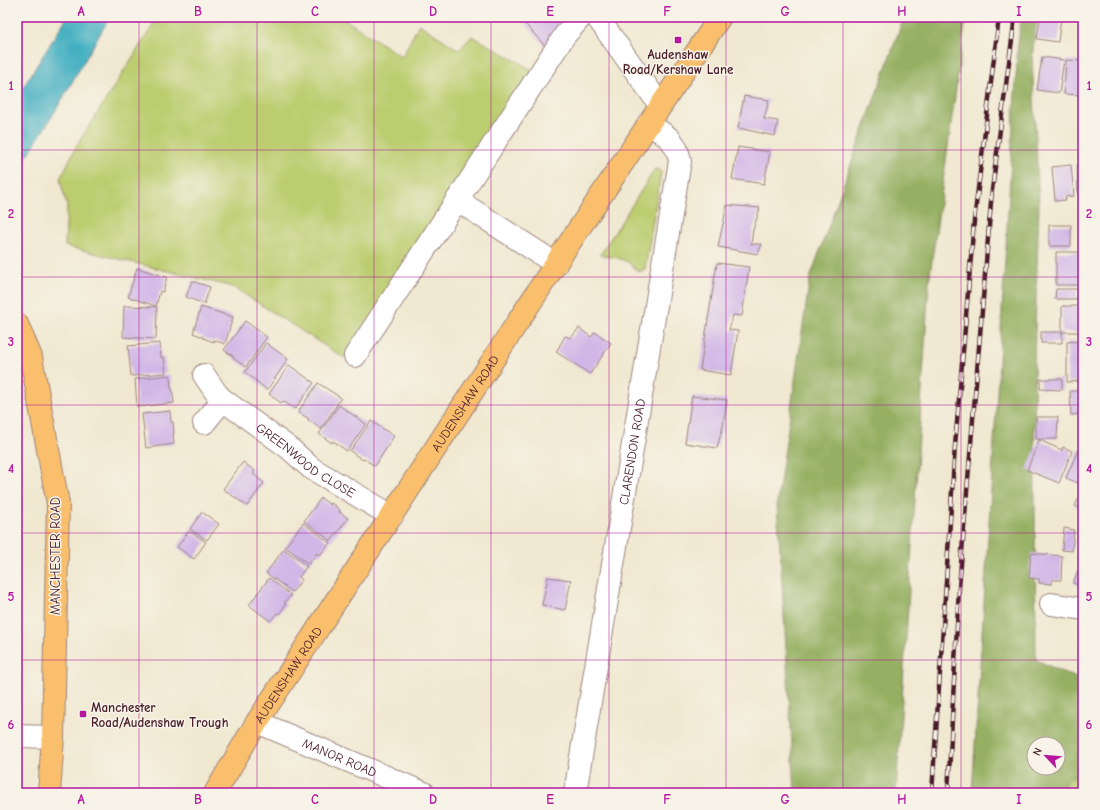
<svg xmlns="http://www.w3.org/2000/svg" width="1100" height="810" viewBox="0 0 1100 810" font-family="'Comic Neue',sans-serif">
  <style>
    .green { fill: #bccd70; stroke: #83764e }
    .forest { fill: #95b062; stroke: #706846; fill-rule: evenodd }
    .water { fill: #43afc1; stroke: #466776 }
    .building { fill: #d1b7e7 }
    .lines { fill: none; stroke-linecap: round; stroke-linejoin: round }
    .minor-casing { stroke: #9d847e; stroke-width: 24 }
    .major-casing { stroke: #9d847e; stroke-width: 24 }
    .highway-casing { stroke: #9d847e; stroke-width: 24 }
    .minor { stroke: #fff; stroke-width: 22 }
    .major { stroke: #f9bf6d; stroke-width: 22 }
    .highway { stroke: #f9bf6d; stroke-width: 22 }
    .rail-casing { stroke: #4a1f2b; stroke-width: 4.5 }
    .rail { stroke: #f7f3e8; stroke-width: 3; stroke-dasharray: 9; stroke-linecap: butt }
    .grid { fill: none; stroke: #b5179e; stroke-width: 1; stroke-opacity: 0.55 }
    .poi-dot { fill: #b5179e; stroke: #f7f3e8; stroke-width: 1.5 }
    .labels { text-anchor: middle; stroke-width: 3; stroke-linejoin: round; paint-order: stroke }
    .poi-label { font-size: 13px; font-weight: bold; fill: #4a1f2b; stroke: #f7f3e8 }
    .street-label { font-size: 13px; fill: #4a1f2b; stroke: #f7f3e8 }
    .neatline { fill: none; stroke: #b5179e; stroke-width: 1.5 }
    .grid-label { font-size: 13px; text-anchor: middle; font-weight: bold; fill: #b5179e }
  </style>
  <rect width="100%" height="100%" fill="#f7f3e8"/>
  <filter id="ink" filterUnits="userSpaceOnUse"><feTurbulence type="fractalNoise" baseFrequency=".025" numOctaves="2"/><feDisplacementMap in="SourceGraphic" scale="8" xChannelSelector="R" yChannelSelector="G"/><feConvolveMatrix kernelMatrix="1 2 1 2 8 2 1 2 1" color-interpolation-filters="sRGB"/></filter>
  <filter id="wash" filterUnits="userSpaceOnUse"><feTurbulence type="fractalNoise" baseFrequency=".012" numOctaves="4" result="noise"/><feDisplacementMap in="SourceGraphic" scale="16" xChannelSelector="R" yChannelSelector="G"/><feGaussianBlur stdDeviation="0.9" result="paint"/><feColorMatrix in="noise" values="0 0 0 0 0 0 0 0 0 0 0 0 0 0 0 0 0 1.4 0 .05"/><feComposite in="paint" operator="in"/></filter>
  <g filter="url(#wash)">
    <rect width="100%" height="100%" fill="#f0e8d0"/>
    <path class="green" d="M158 17H341L402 57 419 24 459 50 472 36 538 73 344 358 233 287 65 246 67 206 60 179 76 147Z
      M655 169 660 170 661 173 645 269 639 272 628 262 618 258 600 255Z
      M1073 776 1083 777V793H1056Z"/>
    <path class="forest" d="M904 17H966L929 282 896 793H795L777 503 810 278Z
      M1021 17H1037L1032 58 1039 203 1034 363 1036 660 1083 681V777L1073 776 1056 793H972L996 411 1018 45ZM1034 744H1058V768H1034Z"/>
    <path class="water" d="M67 17H110L56 110 21 166 17 168V97Z"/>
    <g id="blocks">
      <path class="building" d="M519 17H562L570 27 546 47Z
        M1040 17 1061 18 1058 42 1037 39Z
        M1042 57 1064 60 1059 93 1037 90Z
        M1066 60 1083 61V95L1064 94Z
        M744 96 769 100 764 119 778 121 775 136 738 128Z
        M738 147 770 152 764 184 732 179Z
        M1071 165 1074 196 1065 197 1066 200 1055 201 1052 167Z
        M1077 165H1083V195H1078Z
        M727 205 760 208 753 230 751 244H762L758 254 718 247Z
        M1049 225H1071V246H1049Z
        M1056 252H1083V285H1056Z
        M717 263 749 267 742 316 733 315 731 323 729 330 738 331 731 375 700 370Z
        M137 268 167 277 163 292 160 291 156 306 128 297Z
        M192 281 210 287 204 304 186 297Z
        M1056 289H1077V299H1055Z
        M124 306 157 307 156 339 123 337Z
        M1062 306H1083V332H1062Z
        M201 307 233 317 225 344 214 340V342L203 338V337L193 333Z
        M245 321 267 337 246 367 233 358 234 357 224 350Z
        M579 328 591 337 595 332 611 343 590 374 556 352 565 336 571 338Z
        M1041 332H1062V343H1041Z
        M1083 341V381L1067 382V342Z
        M160 343 161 358 164 357 166 373 131 376 128 346Z
        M266 343 288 359 267 390 245 372Z
        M289 365 314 383 295 409 283 401 281 403 269 394Z
        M170 375 171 388H172L174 403 137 407 135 379Z
        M1040 379H1062V390L1040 389Z
        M318 383 341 398 321 429 308 420 309 419 298 412Z
        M1070 391H1083V414L1071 415Z
        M692 396 727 400 723 426 717 448 685 443Z
        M339 405 366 424 347 451 333 441 332 443 319 434Z
        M170 411 171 422H173L174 433 173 434 174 444 146 448 142 414Z
        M1036 417H1058L1057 439H1036Z
        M371 421 394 436 375 466 364 459 363 460 350 451Z
        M1039 440 1062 450 1063 447 1072 451 1059 483 1027 470Z
        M1078 450 1083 452V485L1066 478Z
        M243 462 255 471 253 474 264 483 247 506 223 489Z
        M1083 489V509L1075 506Z
        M321 498 330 505 331 503 340 510 339 512 348 518 331 541 304 521Z
        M202 512 219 524 207 540 190 529Z
        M303 523 330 543 320 555 317 553 309 564 285 547Z
        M1064 528 1074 530 1072 551 1062 550Z
        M189 531 206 542 194 559 177 547Z
        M1083 546V587L1073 583 1083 558 1079 557Z
        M284 549 307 566 299 577 302 580 292 592 266 573Z
        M1031 553 1062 556 1061 580H1052V584L1039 583V579L1029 578Z
        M548 577 571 580 565 610 542 605Z
        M269 578 291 595 284 603 286 604 279 614 277 613 270 621 249 605Z"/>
    </g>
  </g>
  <g filter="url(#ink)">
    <use href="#blocks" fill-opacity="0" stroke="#9d847e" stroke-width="1"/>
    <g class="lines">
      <defs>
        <g id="minor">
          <path d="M597 17 660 105"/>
          <path d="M457 200 556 264"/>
          <path d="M355 356 565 35 581 17"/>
          <path id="s1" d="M204 375 217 394 223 400 289 448 311 468 392 516"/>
          <path d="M204 423 223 400"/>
          <path d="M1051 604 1083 609"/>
          <path id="s2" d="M257 722 424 793"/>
          <path d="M17 736 53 737"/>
          <path id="s3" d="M575 793 680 161C676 139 666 135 648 124"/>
        </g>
        <g id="major">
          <path id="s4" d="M215 793 257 722 564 251 720 17"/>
        </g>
        <path id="highway" d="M17 324 31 357 58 504 53 737 49 793"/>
      </defs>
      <use href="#minor" class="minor-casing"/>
      <use href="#major" class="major-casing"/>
      <use href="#highway" class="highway-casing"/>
      <use href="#minor" class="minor"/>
      <use href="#major" class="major"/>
      <use href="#highway" class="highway"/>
      <defs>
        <path id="rail" d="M932 793 955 446 974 221 999 17
          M948 793 959 588 992 190 1015 17"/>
      </defs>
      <use href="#rail" class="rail-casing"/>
      <use href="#rail" class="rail"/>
    </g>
  </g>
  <path class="grid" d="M139 17V793M257 17V793M374 17V793M491 17V793M609 17V793M726 17V793M843 17V793M961 17V793M17 150H1083M17 277H1083M17 405H1083M17 533H1083M17 660H1083"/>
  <g class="poi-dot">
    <rect x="674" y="36" width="8" height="8" rx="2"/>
    <rect x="79" y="710" width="8" height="8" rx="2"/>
  </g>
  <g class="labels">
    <g class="poi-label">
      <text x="678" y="59">Audenshaw<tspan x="678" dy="15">Road/Kershaw Lane</tspan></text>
      <text x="91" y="712" text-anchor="start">Manchester<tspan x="91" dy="15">Road/Audenshaw Trough</tspan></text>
    </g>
    <g class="street-label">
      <text dy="5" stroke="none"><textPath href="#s4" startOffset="463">AUDENSHAW ROAD</textPath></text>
      <text dy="5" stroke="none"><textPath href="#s3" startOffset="346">CLARENDON ROAD</textPath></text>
      <text dy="5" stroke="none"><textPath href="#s1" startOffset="134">GREENWOOD CLOSE</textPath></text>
      <text transform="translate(55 556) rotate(-90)" y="5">MANCHESTER ROAD</text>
      <text dy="5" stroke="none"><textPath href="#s4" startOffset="139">AUDENSHAW ROAD</textPath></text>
      <text dy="5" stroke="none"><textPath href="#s2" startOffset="90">MANOR ROAD</textPath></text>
    </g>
  </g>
  <rect width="1100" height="810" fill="none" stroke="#f7f3e8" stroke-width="44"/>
  <g transform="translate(1046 756) rotate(296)"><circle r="19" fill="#f7f3e8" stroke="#b29e9c"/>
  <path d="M0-3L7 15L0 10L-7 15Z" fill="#b5179e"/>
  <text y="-6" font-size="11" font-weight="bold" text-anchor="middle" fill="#4a1f2b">N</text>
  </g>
  <rect x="22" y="22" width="1056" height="766" class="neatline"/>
  <g class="grid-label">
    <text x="81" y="16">A</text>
    <text x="198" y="16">B</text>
    <text x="315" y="16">C</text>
    <text x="433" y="16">D</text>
    <text x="550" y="16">E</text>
    <text x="667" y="16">F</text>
    <text x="785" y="16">G</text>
    <text x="902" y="16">H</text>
    <text x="1019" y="16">I</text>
    <text x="11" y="90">1</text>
    <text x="1089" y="90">1</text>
    <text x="11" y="218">2</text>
    <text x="1089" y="218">2</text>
    <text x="11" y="346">3</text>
    <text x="1089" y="346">3</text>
    <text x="11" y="473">4</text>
    <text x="1089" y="473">4</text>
    <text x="11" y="601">5</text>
    <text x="1089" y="601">5</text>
    <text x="11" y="729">6</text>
    <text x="1089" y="729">6</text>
    <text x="81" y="804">A</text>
    <text x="198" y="804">B</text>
    <text x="315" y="804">C</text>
    <text x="433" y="804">D</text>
    <text x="550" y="804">E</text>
    <text x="667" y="804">F</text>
    <text x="785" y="804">G</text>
    <text x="902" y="804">H</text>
    <text x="1019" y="804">I</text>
  </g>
</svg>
